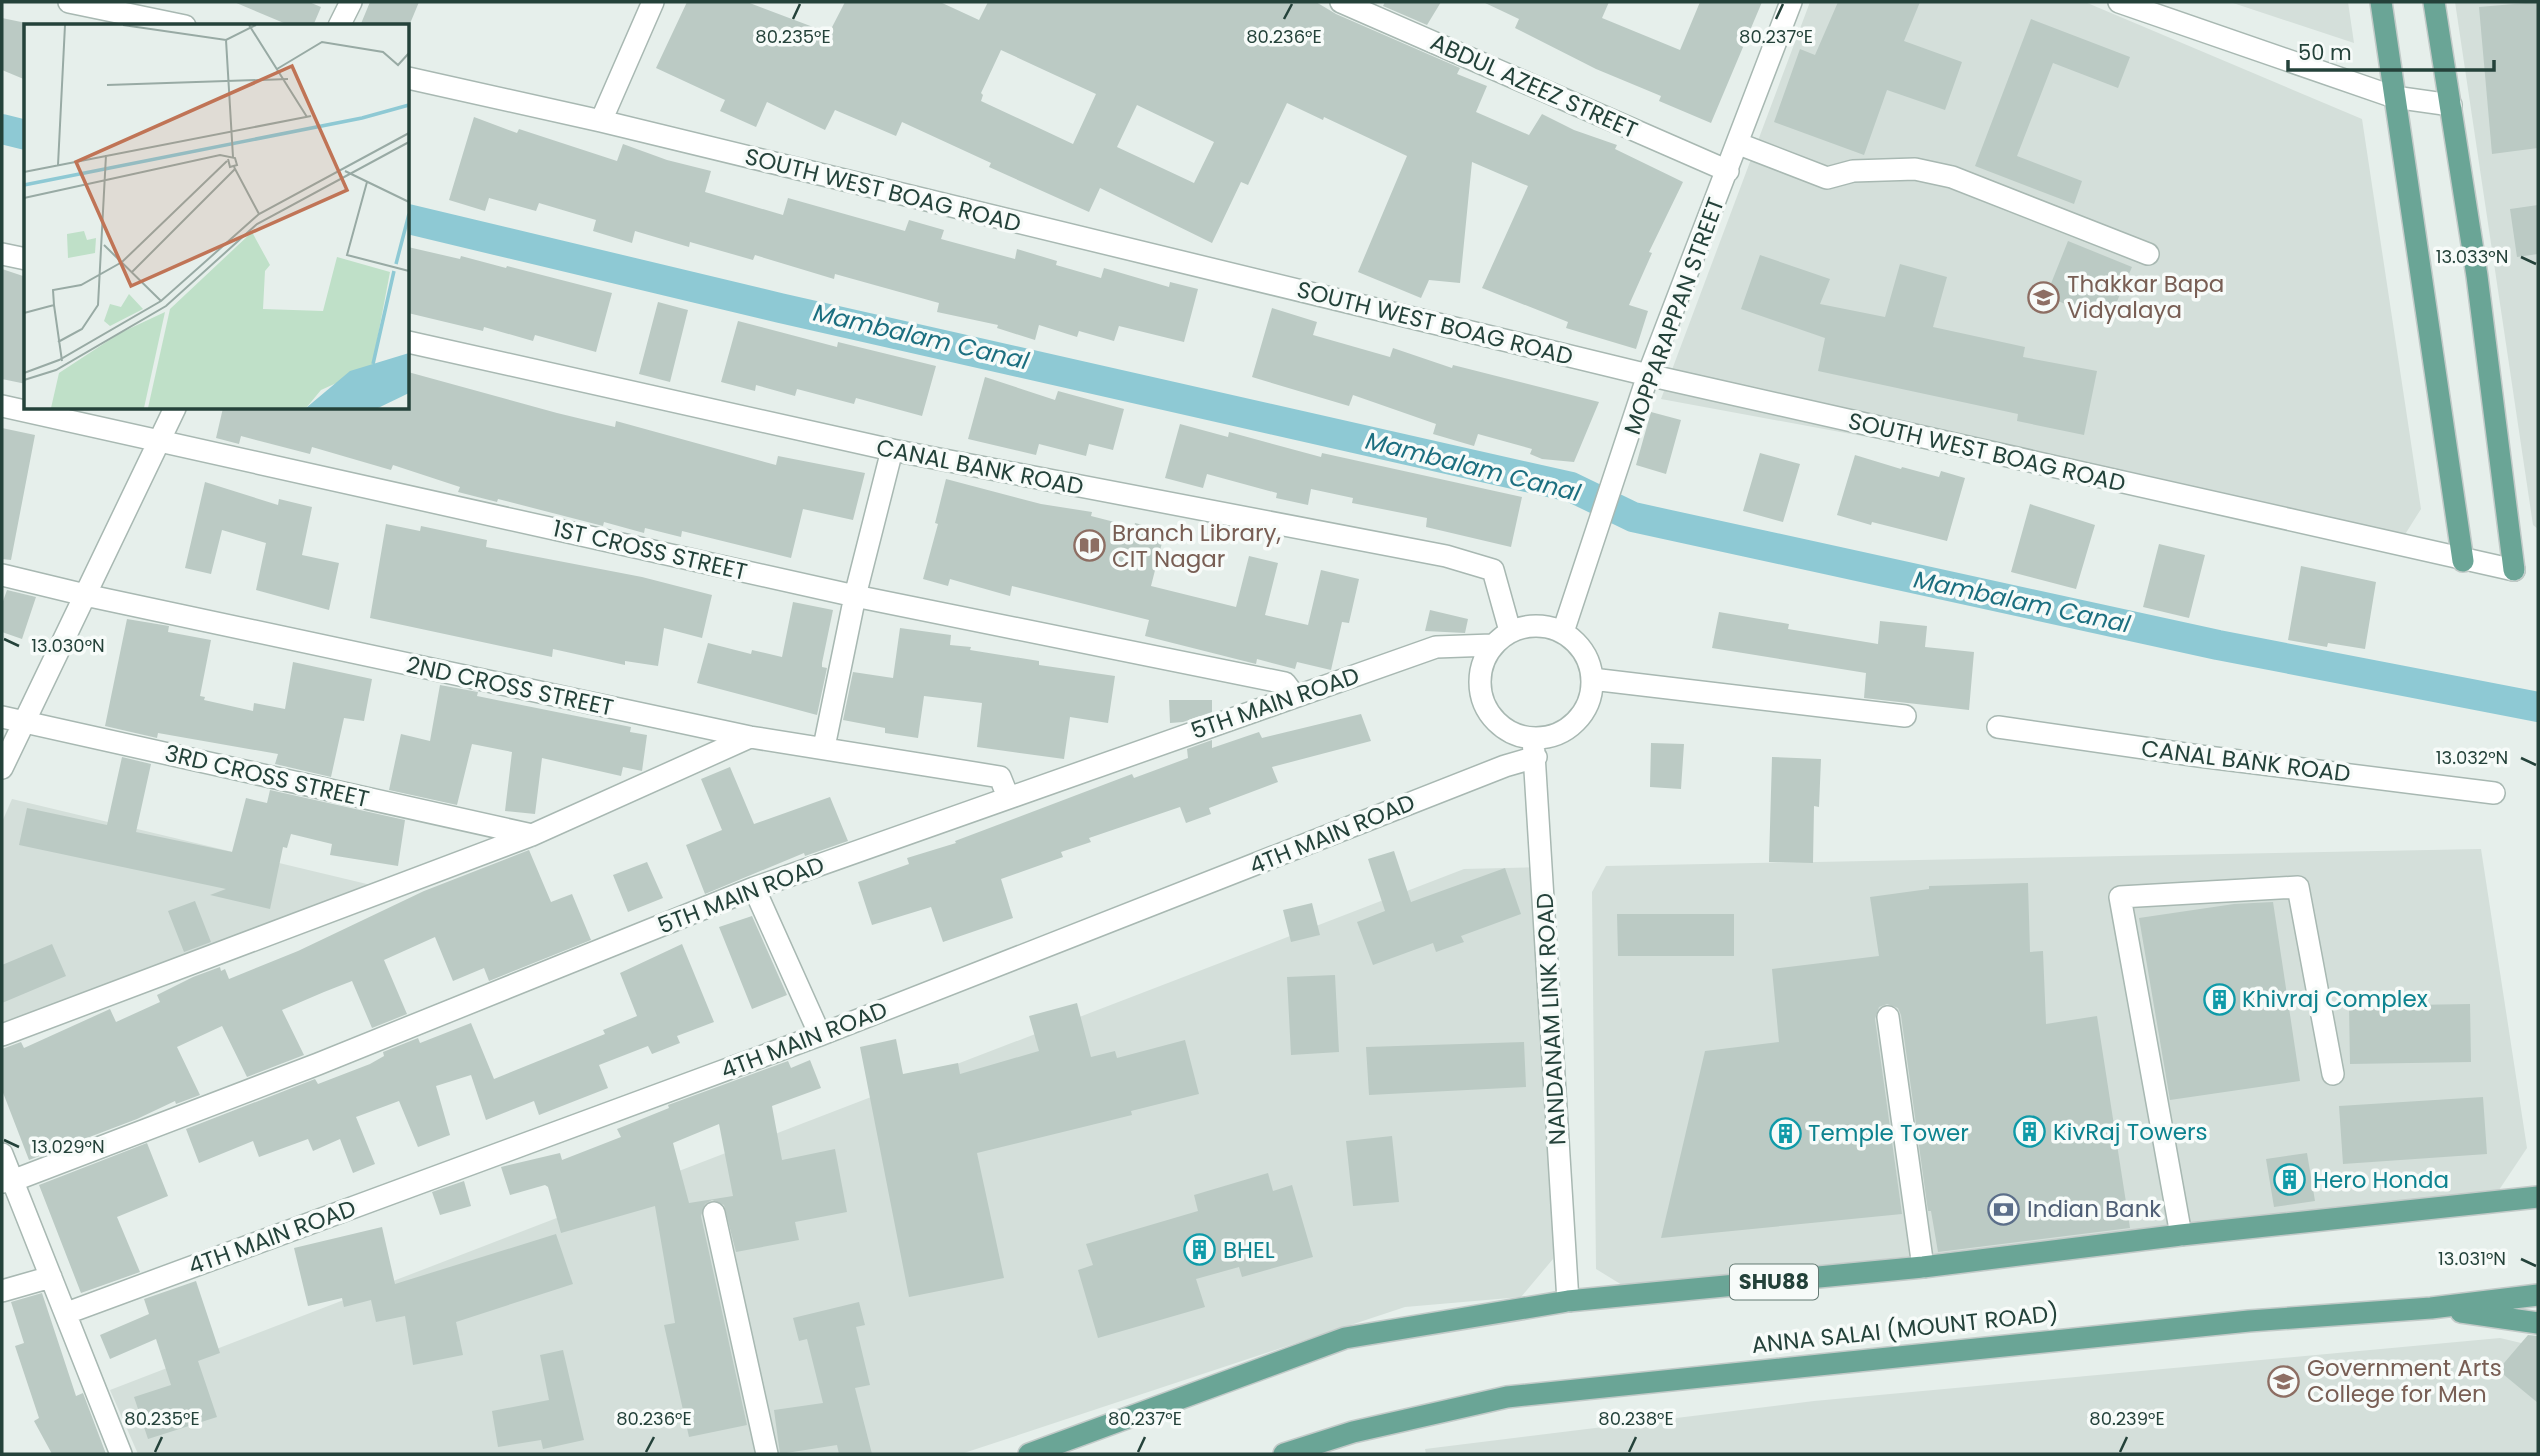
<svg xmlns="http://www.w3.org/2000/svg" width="2540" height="1456" viewBox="0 0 2540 1456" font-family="Poppins,sans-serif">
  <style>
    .built { fill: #d4dfda }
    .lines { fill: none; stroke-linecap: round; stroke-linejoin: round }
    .canal { stroke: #8ec9d4; stroke-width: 30 }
    .building { fill: #bbcac4; fill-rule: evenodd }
    .minor-casing { stroke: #a8b8b2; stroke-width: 24 }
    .major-casing { stroke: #c2cac8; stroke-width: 24 }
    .minor { stroke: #fff; stroke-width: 21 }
    .major { stroke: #6aa596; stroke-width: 21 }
    .ticks { fill: none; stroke: #24423a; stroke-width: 2.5 }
    .labels { text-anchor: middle; stroke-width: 7; stroke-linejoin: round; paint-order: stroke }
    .shield { fill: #f7fbf9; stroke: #637a73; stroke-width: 2 }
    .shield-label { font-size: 21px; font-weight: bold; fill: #24423a }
    .street-label { font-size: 23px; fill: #24423a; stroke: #f7fbf9 }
    .education-label { font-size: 23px; fill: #785e54; stroke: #f7fbf9; text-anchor: start }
    .culture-label { font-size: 23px; fill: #0d838f; stroke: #f7fbf9; text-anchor: start }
    .service-label { font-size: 23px; fill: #4e5e75; stroke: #f7fbf9; text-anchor: start }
    .water-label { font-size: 24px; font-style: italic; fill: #1c6f80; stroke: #f7fbf9 }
    .inset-river { fill: none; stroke: #8ec9d4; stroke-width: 3.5 }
    .inset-road { fill: none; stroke: #98aaa4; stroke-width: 2 }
    .view { fill: #c07456; fill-opacity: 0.15; stroke: #c07456; stroke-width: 3.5 }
    .inset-edge { fill: none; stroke: #24423a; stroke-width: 3.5 }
    .ticks-label { font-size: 18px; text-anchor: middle; fill: #24423a; stroke: #f7fbf9; stroke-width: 7; stroke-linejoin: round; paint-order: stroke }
  </style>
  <rect width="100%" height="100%" fill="#e6efeb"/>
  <path class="built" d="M1810 2H2085L2362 119 2421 509 2404 536 1661 399Z
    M2230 2H2348L2354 43Z
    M2455 2H2538V529L2533 525Z
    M12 799 392 890 2 1032V822Z
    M2481 849 2527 1148 2499 1190 1627 1288 1596 1269 1592 892 1606 866Z
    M1547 867 1556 904 1553 1259 1521 1297 1405 1307 961 1454H138L110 1390 1464 869Z
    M2500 1338 2538 1347V1454H1426L1425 1449 1814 1401Z"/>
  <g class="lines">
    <path class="canal" d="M2 129 26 135
      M408 219 780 308 1571 487 1633 517 2218 645 2538 707"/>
  </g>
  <path class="building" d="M234 2H309L321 7 313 26H291Z
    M370 2H419L409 26H360Z
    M687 2H747L829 33 845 2H940L979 20 988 2H1316L1336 14 1460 68 1457 74 1487 86 1476 112 1529 135 1542 114 1574 130 1617 145 1615 149 1683 182 1649 252 1652 253 1629 305 1648 311 1636 349 1566 328 1568 322 1482 288 1528 186 1472 162 1460 283 1429 280 1421 298 1358 272 1407 156 1324 117 1323 120 1287 103 1248 185 1241 182 1212 243 1100 188 1089 212 989 167 991 163 902 122 896 136 835 110 825 130 767 102 756 127 720 111 725 100 656 68ZM1001 50 1096 94 1073 144 981 101 983 95 981 93ZM1137 105 1214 142 1194 183 1117 147Z
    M1385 2H1441L1427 25 1383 6Z
    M1483 2H1609L1602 18 1680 50 1700 2H1762L1711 123 1659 101 1661 96 1596 69 1515 28 1519 19Z
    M1838 2H1920L1904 41 1962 62 1945 110 1887 90 1864 155 1774 122 1800 49 1815 55Z
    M2538 2V148L2492 154 2479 7Z
    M2 18 26 23V80L2 70Z
    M2031 19 2130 57 2118 88 2053 63 2017 156 2082 181 2074 204 1975 166Z
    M474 117 517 133 519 129 617 161 623 144 667 160 711 171 705 192 783 215 788 198 905 231 909 220 944 230 941 239 1015 259 1017 249 1057 261 1056 265 1101 278 1104 268 1169 287 1170 282 1198 289 1184 342 1119 326 1114 341 1079 331 1077 337 1039 325 1035 340 997 328 998 325 937 312 939 303 835 274 834 279 755 255 753 260 690 242 689 247 635 231 632 243 593 231 596 220 539 203 536 211 489 198 485 211 449 200Z
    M2538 205V254L2517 257 2510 209Z
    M2068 241 2132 267 2108 322 2046 296Z
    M408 247 460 259 461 256 506 268 507 266 612 293 596 352 535 335 533 341 484 327 483 331 408 313Z
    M1760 255 1830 279 1820 304 1885 317 1900 264 1947 277 1933 327 2025 347 2023 357 2097 371 2084 435 2017 421 2018 414 1818 371 1825 338 1741 309Z
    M2 269 26 277V384L2 379Z
    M658 302 688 310 670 382 639 374Z
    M1272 308 1317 322 1313 335 1390 357 1393 348 1452 368 1453 365 1599 402 1574 462 1542 459 1530 454 1532 449 1478 434 1474 446 1433 434 1436 424 1353 395 1349 406 1252 377Z
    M738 321 837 347 838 342 936 366 922 416 856 398 854 404 797 389 795 396 756 385 755 391 721 382Z
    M408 372 557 413 615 427 616 421 776 465 778 456 865 473 853 520 803 509 791 558 682 531 681 537 645 528 644 533 604 522 603 526 498 499 497 502 458 492 460 487 393 465 391 470 312 447 310 454 241 436 239 444 216 438 223 408H408Z
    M985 377 1055 400 1058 391 1124 409 1113 450 1089 444 1086 456 1039 444 1036 455 968 439Z
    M1651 412 1681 420 1666 474 1636 465Z
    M1180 424 1228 437 1229 432 1321 457 1322 453 1522 497 1511 547 1426 527 1427 518 1352 503 1353 498 1311 489 1308 505 1276 498 1277 493 1207 474 1203 488 1165 478Z
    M2 428 35 435 11 560 2 559Z
    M1760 453 1800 464 1783 522 1743 511Z
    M1855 455 1901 469 1902 467 1939 477 1941 471 1965 478 1947 541 1872 522 1871 525 1837 515Z
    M946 479 1041 504 1092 512 1091 516 1134 527 1135 523 1165 531 1151 586 1236 607 1249 556 1278 563 1265 615 1308 625 1321 570 1359 579 1349 623 1342 622 1331 670 1297 662 1295 669 1257 659 1256 664 1145 636 1149 620 1012 586 1010 596 950 579 948 586 923 579 938 524 935 523Z
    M205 482 278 505 279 499 312 507 302 555 339 563 329 610 256 590 266 543 222 530 211 574 185 568Z
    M2030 504 2095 525 2076 589 2011 572Z
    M386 524 420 531 421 526 487 540 486 547 642 577 712 595 702 638 664 628 658 666 625 661V665L553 649 552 657 370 618Z
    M2159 544 2205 555 2189 618 2143 607Z
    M2301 566 2376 582 2365 649 2328 643 2327 647 2288 640Z
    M7 590 36 597 22 639 2 632V604Z
    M793 602 833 610 822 663V667L827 668 817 715 697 683 708 643 751 654 752 650 782 657Z
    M1430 610 1468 619 1465 633 1425 631Z
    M1719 612 1789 624 1788 629 1878 644 1880 621 1927 626 1925 647 1974 652 1969 710 1864 698 1866 673 1712 648Z
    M127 619 169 626 168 632 211 640 200 696 205 697 204 700 253 711 254 703 285 709 293 662 372 679 364 721 344 718 331 777 275 764 278 754 158 733 157 738 105 726Z
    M900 628 951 635 950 645 971 647 970 650 1039 661V665L1115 676 1108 723 1070 717 1064 759 977 747 982 703 924 696 918 738 885 733V728L843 720 853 672 893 678Z
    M440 685 478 692 477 696 631 727 630 732 647 735 642 771 623 767 621 776 542 758 535 814 505 811 512 752 472 744 457 805 389 790 401 734 430 741Z
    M1169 700H1212V712L1183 722 1170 723Z
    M1361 714 1371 741 1272 767 1278 782 1209 808 1211 814 1186 823 1180 807 1089 838 1091 842 1061 852 1063 857 1001 879 1013 918 943 942 931 907 872 925 858 882 909 864 907 858 956 843 955 841 1132 774 1134 778 1188 758 1187 749 1212 740V748L1259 732 1262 738Z
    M1651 743 1684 744 1681 789 1650 787Z
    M122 757 151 764 136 832 232 852 246 798 267 803 270 790 405 820 398 866 330 855 332 844 291 834 287 848 283 847 270 909 210 895 226 889 19 845 27 808 107 825Z
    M1772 757 1821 759 1819 807 1814 806 1813 863 1769 862Z
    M730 767 754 824 830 797 848 841 805 856 804 853 705 894 686 845 722 830 701 779Z
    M529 850 551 902 572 894 591 940 489 981 484 968 453 981 435 937 384 960 407 1014 372 1028 352 981 324 992 282 1010 304 1055 247 1077 222 1026 177 1047 200 1095 176 1104 175 1101 137 1119 29 1160 2 1090V1049L21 1042 24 1048 110 1009 116 1022 160 1002 157 995 193 977 220 967 221 971 225 969 229 979 298 951 424 891Z
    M1394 851 1411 902 1505 868 1521 914 1461 936 1464 942 1436 952 1433 943 1373 965 1357 922 1385 911 1368 859Z
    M647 862 663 898 628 912 613 875Z
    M2028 883 2030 952 2043 951 2046 1024 2097 1016 2130 1228 1938 1252 1931 1211H1928L1901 1015 1898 1008 1887 1004 1879 1007 1875 1019 1902 1214 1661 1238 1705 1051 1779 1042 1772 969 1879 956 1870 897 1929 889V886Z
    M195 901 211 942 184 952 168 911Z
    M2273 902 2300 1081 2170 1100 2139 918 2234 904Z
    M1312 903 1320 935 1291 942 1283 910Z
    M1617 914H1734V956H1618Z
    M752 916 787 995 752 1009 719 927Z
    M52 944 66 976 2 1003V965Z
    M682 944 714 1022 677 1036 680 1043 652 1054 648 1046 599 1065 608 1088 539 1115 534 1101 486 1120 471 1075 436 1086 450 1135 418 1147 399 1101 356 1117 375 1164 353 1173 340 1139 313 1151 308 1139 259 1157 253 1141 199 1163 186 1129 315 1079 318 1084 370 1064 384 1056 383 1052 418 1038 420 1043 471 1023 494 1079 605 1034 603 1030 637 1016 620 973Z
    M1335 975 1339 1052 1291 1055 1287 977Z
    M1077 1003 1091 1057 1115 1051 1117 1058 1185 1040 1199 1094 1131 1111 1132 1115 977 1153 1004 1278 909 1297 860 1047 896 1039 903 1074 958 1063 960 1074 1039 1051 1029 1016Z
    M2470 1004 2471 1062 2350 1064 2349 1006Z
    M1524 1042 1526 1087 1369 1095 1366 1047Z
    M810 1060 821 1088 772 1106 782 1160 835 1149 847 1212 795 1222 799 1240 736 1252 724 1205 712 1200 705 1204 701 1216 747 1425 689 1437 664 1325 675 1323 655 1206 561 1233 548 1187 545 1185 510 1195 501 1167 560 1153 562 1160 621 1137 617 1129 669 1108 668 1105 788 1061 791 1068ZM719 1124 733 1196 689 1203 673 1143Z
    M2483 1097 2487 1154 2343 1164 2339 1106Z
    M1392 1136 1399 1202 1353 1206 1346 1141Z
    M147 1143 168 1196 117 1217 140 1272 81 1293 39 1185Z
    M2307 1153 2315 1201 2274 1207 2266 1159Z
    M1268 1173 1273 1191 1292 1185 1313 1257 1242 1277 1239 1267 1196 1279 1205 1307 1098 1338 1078 1270 1093 1265 1086 1244 1198 1211 1194 1195Z
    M464 1181 471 1206 440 1215 432 1192Z
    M382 1227 395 1284 556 1234 573 1284 456 1322 463 1355 413 1365 405 1316 376 1322 371 1300 344 1307 342 1298 308 1306 294 1248Z
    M196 1281 220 1353 198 1361 217 1417 148 1439 134 1397 171 1385 156 1339 110 1359 100 1335 149 1314 144 1299Z
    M42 1293 76 1396 83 1393 106 1454H52L34 1421 39 1418 15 1346 24 1343 11 1302Z
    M859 1302 865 1325 856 1327 870 1385 855 1388 872 1454H839L837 1445 780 1454 774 1410 823 1403 807 1339 799 1341 793 1318Z
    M2528 1335 2538 1336V1403L2498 1370Z
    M563 1350 584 1440 543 1449 541 1440 498 1447 492 1411 549 1400 540 1355Z"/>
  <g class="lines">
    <defs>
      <path id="minor" d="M69 2 185 26
        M1341 2 1728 171
        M2119 2 2394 97 2451 105
        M339 26 351 2
        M408 78 601 121 1648 375 2514 570
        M601 121 653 2
        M1739 144 1827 178 1853 171 1915 169 1952 177 2148 254
        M2 254 26 259
        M408 342 892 450 1446 556 1493 570 1510 631
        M2 406 855 596 1285 683 1294 695
        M2 575 85 595 750 737 1000 777 1008 797
        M1480 682a56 56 0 1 1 112 0a56 56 0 1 1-112 0Z
        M1563 632 1648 375 1791 2
        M1592 679 1905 716
        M2 717 532 835
        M1998 727 2199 756 2494 793
        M1533 738 1568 1301
        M824 747 855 596 892 450
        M2 768 175 408
        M754 888 820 1035
        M1888 1017 1923 1267
        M2 1035 532 835 750 737
        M2 1154 121 1454
        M2 1182 12 1181 318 1064 754 888 1436 647 1492 645
        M714 1213 767 1454
        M2181 1235 2120 897 2298 887 2333 1074
        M2 1291 51 1277
        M67 1313 820 1035 1505 766 1536 757"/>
      <path id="major" d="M2381 2 2463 561
        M2434 2 2477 276 2514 570
        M2461 1312 2538 1323
        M1029 1454 1345 1338 1568 1301 1923 1267 2181 1235 2538 1197
        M1284 1454 1353 1432 1507 1397 2249 1321 2431 1308 2538 1295"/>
    </defs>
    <use href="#minor" class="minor-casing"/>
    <use href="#major" class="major-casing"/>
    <use href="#minor" class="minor"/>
    <use href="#major" class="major"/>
  </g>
  <path class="ticks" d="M793 19 800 4M1284 19 1292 4M1776 19 1783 4M2521 257 2536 264M4 639 19 646M2521 758 2536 765M4 1140 19 1147M2521 1259 2536 1266M155 1452 162 1437M646 1452 654 1437M1138 1452 1145 1437M1629 1452 1636 1437M2120 1452 2127 1437"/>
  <defs>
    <symbol id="school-ring" viewBox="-11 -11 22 22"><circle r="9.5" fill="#f7fbf9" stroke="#8d6e63" stroke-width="1.5"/><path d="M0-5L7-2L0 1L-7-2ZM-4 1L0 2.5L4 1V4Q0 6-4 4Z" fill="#8d6e63"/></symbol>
    <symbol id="library-ring" viewBox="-11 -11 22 22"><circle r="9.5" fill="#f7fbf9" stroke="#8d6e63" stroke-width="1.5"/><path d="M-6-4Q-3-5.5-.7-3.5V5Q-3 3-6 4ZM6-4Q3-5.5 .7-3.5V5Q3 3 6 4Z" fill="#8d6e63"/></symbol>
    <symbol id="building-ring" viewBox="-11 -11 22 22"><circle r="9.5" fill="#f7fbf9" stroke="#0f9aa8" stroke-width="1.5"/><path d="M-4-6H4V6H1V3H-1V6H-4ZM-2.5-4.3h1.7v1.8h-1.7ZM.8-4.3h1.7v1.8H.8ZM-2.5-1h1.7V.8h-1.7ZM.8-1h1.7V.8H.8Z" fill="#0f9aa8"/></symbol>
    <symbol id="bank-ring" viewBox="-11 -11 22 22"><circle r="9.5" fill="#f7fbf9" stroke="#5c6f8a" stroke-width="1.5"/><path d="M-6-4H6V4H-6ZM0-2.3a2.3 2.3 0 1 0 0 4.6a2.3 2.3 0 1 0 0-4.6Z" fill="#5c6f8a"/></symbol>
    <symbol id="university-ring" viewBox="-11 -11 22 22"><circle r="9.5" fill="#f7fbf9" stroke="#8d6e63" stroke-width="1.5"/><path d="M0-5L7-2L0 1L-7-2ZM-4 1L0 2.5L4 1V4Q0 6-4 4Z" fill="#8d6e63"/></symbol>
  </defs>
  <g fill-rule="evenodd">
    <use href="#school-ring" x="2026" y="280" width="35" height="35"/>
    <use href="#library-ring" x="1072" y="528" width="35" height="35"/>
    <use href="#building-ring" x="2202" y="982" width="35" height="35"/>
    <use href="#building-ring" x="2012" y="1114" width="35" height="35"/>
    <use href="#building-ring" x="1768" y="1116" width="35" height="35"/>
    <use href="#building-ring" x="2272" y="1162" width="35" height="35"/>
    <use href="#bank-ring" x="1986" y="1192" width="35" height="35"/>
    <use href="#building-ring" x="1182" y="1232" width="35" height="35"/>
    <use href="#university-ring" x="2266" y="1364" width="35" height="35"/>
  </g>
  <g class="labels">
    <rect class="shield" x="1730" y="1264.5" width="88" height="35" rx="5"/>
    <g class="shield-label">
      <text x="1774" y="1289">SHU88</text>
    </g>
    <g class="street-label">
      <text transform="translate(1534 86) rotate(24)" y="8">ABDUL AZEEZ STREET</text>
      <text transform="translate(883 190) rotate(14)" y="8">SOUTH WEST BOAG ROAD</text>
      <text transform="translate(1674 316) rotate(-70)" y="8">MOPPARAPPAN STREET</text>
      <text transform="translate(1435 323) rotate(14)" y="8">SOUTH WEST BOAG ROAD</text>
      <text transform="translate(1987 452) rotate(13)" y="8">SOUTH WEST BOAG ROAD</text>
      <text transform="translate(980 467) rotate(11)" y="8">CANAL BANK ROAD</text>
      <text transform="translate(650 550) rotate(13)" y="8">1ST CROSS STREET</text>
      <text transform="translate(510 686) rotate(12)" y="8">2ND CROSS STREET</text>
      <text transform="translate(1275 703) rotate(-19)" y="8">5TH MAIN ROAD</text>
      <text transform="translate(2246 761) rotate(7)" y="8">CANAL BANK ROAD</text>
      <text transform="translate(267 776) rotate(13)" y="8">3RD CROSS STREET</text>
      <text transform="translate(1332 834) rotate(-22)" y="8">4TH MAIN ROAD</text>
      <text transform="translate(741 895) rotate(-21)" y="8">5TH MAIN ROAD</text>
      <text transform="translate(1551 1019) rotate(-93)" y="8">NANDANAM LINK ROAD</text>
      <text transform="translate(804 1040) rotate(-21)" y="8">4TH MAIN ROAD</text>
      <text transform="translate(272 1237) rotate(-20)" y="8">4TH MAIN ROAD</text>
      <text transform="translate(1905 1329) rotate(-6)" y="8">ANNA SALAI (MOUNT ROAD)</text>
    </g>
    <g class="education-label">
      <text x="2067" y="292">Thakkar Bapa<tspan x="2067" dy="26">Vidyalaya</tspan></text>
      <text x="1112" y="541">Branch Library,<tspan x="1112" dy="26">CIT Nagar</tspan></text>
      <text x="2307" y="1376">Government Arts<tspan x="2307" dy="26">College for Men</tspan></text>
    </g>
    <g class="culture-label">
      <text x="2242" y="1007">Khivraj Complex</text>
      <text x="2053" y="1140">KivRaj Towers</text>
      <text x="1808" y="1141">Temple Tower</text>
      <text x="2313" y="1188">Hero Honda</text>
      <text x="1223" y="1258">BHEL</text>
    </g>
    <g class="service-label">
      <text x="2027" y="1217">Indian Bank</text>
    </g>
    <g class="water-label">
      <text transform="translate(921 337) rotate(13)" y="8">Mambalam Canal</text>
      <text transform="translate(1473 467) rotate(14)" y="8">Mambalam Canal</text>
      <text transform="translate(2022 602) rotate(12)" y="8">Mambalam Canal</text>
    </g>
  </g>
  <g transform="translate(24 24)">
    <rect width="385" height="385" fill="#e6efeb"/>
    <path d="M60 207 63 216 72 214 71 229 44 234 43 210ZM228 208 246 241 241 247 239 285 299 287 313 233 366 248 348 343 297 366 282 384H124L146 285ZM105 270 119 285 86 302 80 297 86 280 97 283ZM141 288 120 384H27L35 349 96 309Z" fill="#bfe0c8"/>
    <path d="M385 329V369L354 384H282L326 347Z" fill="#8ec9d4"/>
    <path class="inset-river" d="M0 161 338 94 385 81M372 240 385 190M349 340 370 247"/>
    <path class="inset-road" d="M99 1 202 16 232 1M225 1 283 93M202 16 209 133M253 45 298 18 359 28 374 41 385 29M83 61 264 55M34 141 41 1M210 143 235 190M321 147 385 178M0 148 287 92M343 158 323 231 385 247M0 174 196 131 211 134 213 141 206 143 204 135M80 221 137 277M108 248 211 145M30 281 29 266 57 261 98 238 203 137M0 289 30 281 38 337M34 318 58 305 74 281 82 131M0 349 35 336 137 277 235 190 385 109M0 356 32 346 142 282 233 200 385 118"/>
    <path class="view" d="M268 42 323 166 107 262 52 138Z"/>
    <rect width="385" height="385" class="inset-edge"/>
  </g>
  <g class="ticks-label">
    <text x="793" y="43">80.235°E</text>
    <text x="1284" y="43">80.236°E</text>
    <text x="1776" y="43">80.237°E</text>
    <text x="2472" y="263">13.033°N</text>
    <text x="68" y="652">13.030°N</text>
    <text x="2472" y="764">13.032°N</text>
    <text x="68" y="1153">13.029°N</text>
    <text x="2472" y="1265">13.031°N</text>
    <text x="162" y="1425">80.235°E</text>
    <text x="654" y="1425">80.236°E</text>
    <text x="1145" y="1425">80.237°E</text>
    <text x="1636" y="1425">80.238°E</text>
    <text x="2127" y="1425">80.239°E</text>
  </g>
  <rect width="2540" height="1456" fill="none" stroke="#24423a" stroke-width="7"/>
  <path d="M2288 60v10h206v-10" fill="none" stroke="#24423a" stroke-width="3.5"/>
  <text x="2298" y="60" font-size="21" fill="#24423a" stroke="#f7fbf9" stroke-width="5" paint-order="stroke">50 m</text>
</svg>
